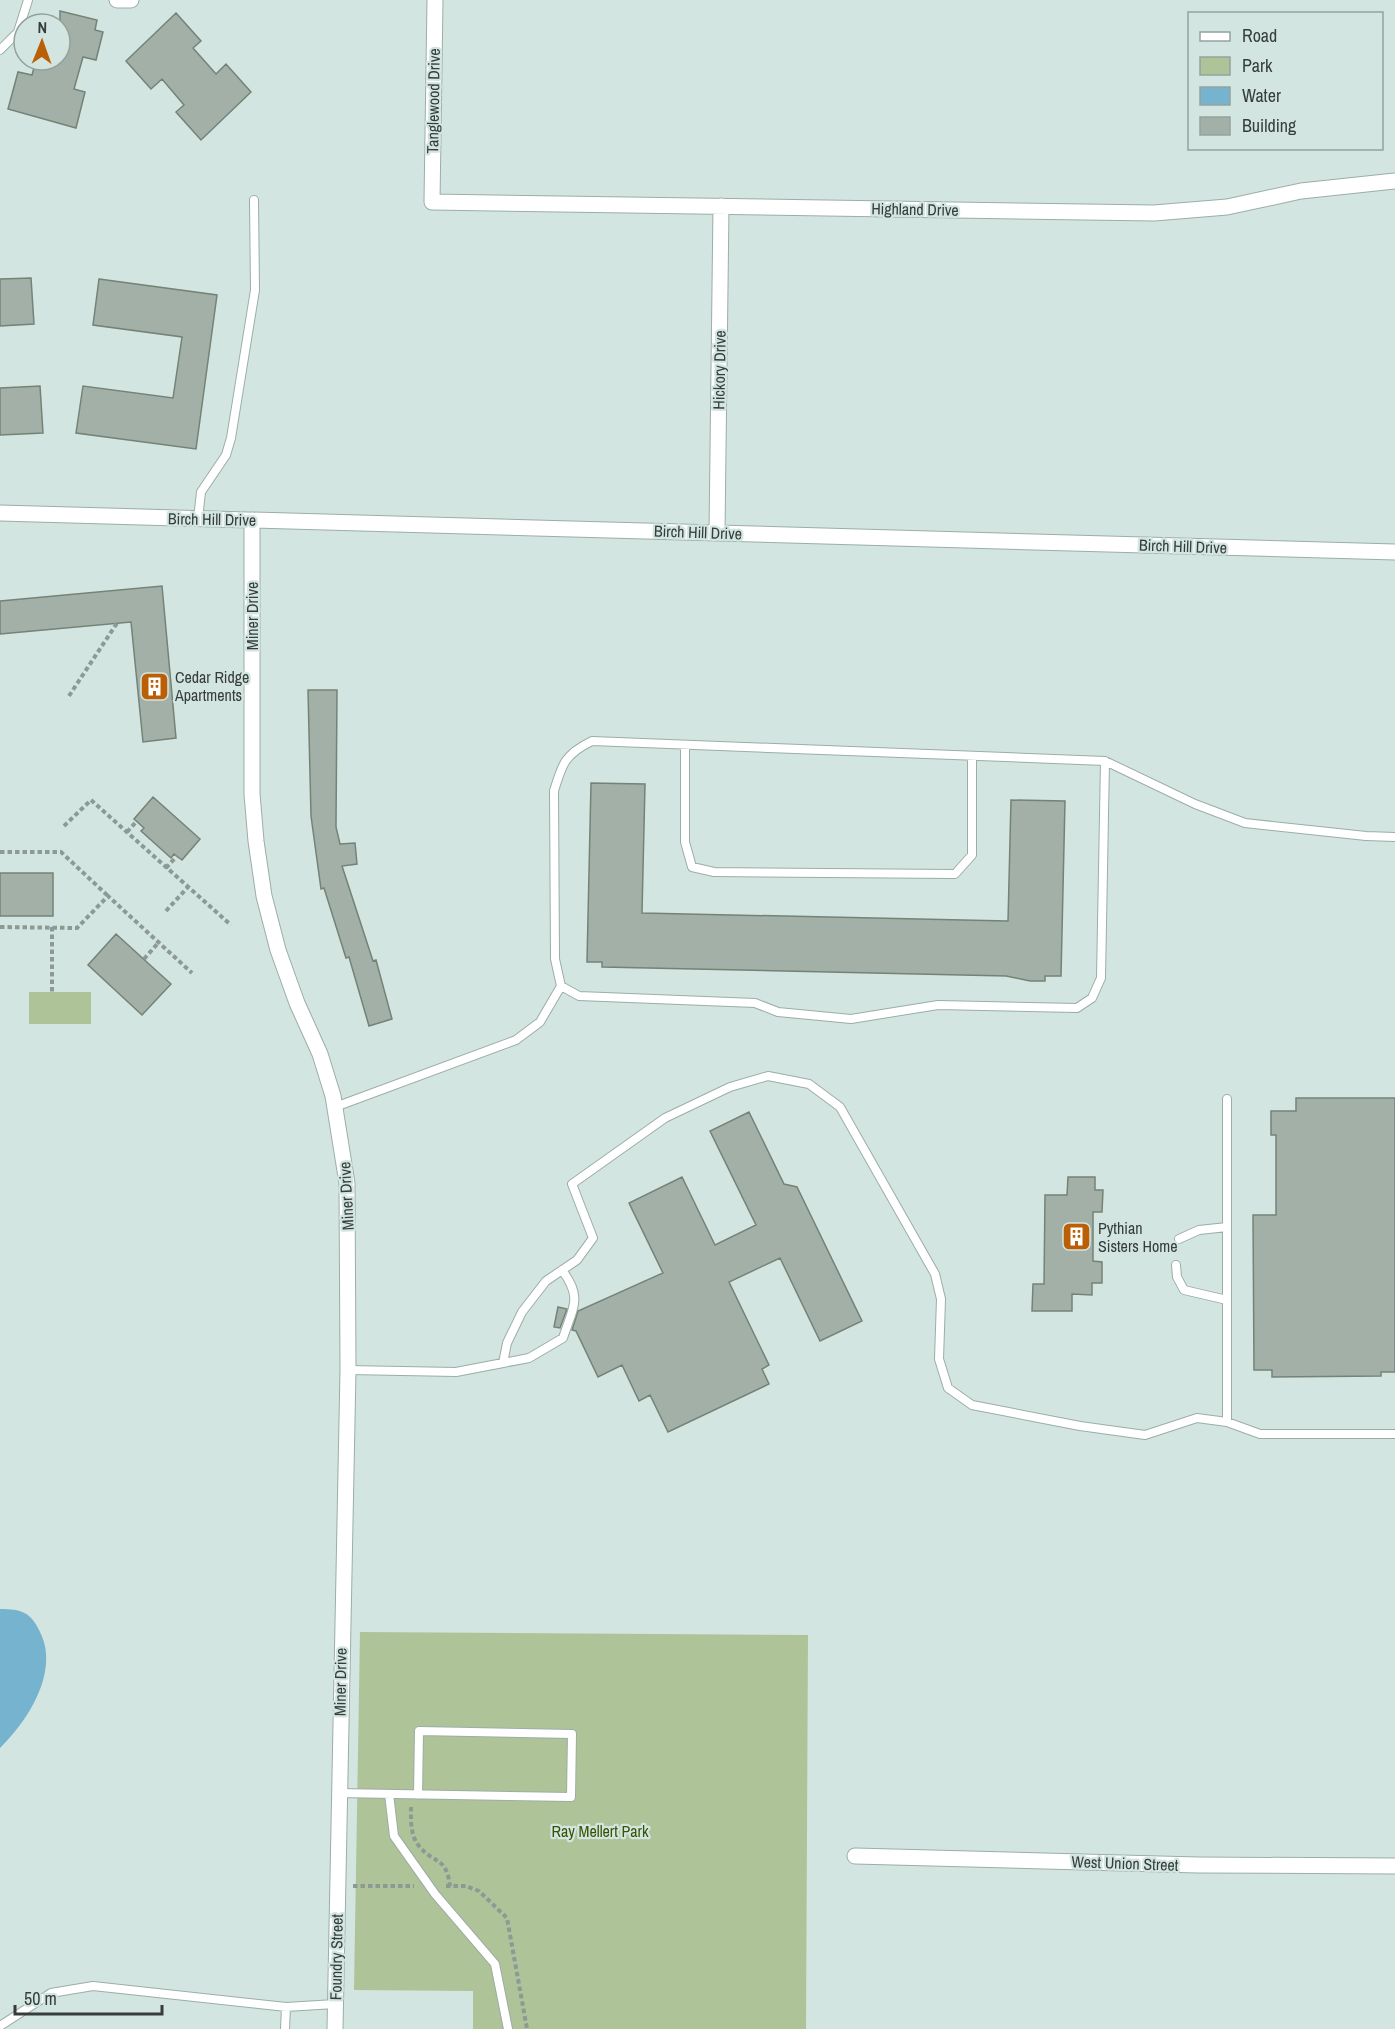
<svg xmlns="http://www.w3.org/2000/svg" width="1395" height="2029" viewBox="0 0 1395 2029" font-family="'Archivo Narrow',sans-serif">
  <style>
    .green { fill: #afc398 }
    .water { fill: #75b3ce }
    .building { fill: #a3b0a7; stroke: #758278; stroke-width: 1.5 }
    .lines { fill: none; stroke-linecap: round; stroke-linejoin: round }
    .lane-casing { stroke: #9cada8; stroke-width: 10 }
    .street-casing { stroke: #9cada8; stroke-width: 17 }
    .path { stroke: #8c9995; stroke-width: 4; stroke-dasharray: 4.5 3; stroke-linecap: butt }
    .lane { stroke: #fff; stroke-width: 8 }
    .street { stroke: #fff; stroke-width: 15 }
    .labels { text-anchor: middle; stroke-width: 4.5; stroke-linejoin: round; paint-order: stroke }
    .street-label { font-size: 16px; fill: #363d3b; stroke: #d3e5e0 }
    .poi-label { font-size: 16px; fill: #363d3b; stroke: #d3e5e0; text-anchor: start }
    .park-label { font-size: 16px; fill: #375201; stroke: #d3e5e0 }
  </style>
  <rect width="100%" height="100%" fill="#d3e5e0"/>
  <path class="green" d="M29 992H91V1024H29Z
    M360 1632 808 1635 806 2029H473V1991L354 1990Z"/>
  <path class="water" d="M0 1609C21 1609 31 1612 40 1632 60 1671 28 1721 0 1748Z"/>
  <path class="building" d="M60 11 97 20 95 30 103 32 96 60 83 57 74 89 85 92 76 128 8 109 18 72 32 75 36 60H60Z
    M176 13 201 41 193 48 216 74 226 64 251 92 201 140 176 112 184 105 162 79 151 89 126 61Z
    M31 278 34 324 0 326V279Z
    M99 279 217 295 196 449 76 433 83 386 173 398 182 337 93 325Z
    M40 386 43 433 0 435V388Z
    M162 586 176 738 143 742 131 622 0 634V601Z
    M308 690H337L336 827 340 844 355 843 357 864 342 866 373 961 376 960 392 1019 369 1026 349 957 346 958 324 888 321 889 311 816Z
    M591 783 645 784 642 913 1008 921 1011 800 1065 801 1061 976H1045V981H1030L1006 976 602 967V962H587Z
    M153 797 200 839 182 860 174 854 171 858 141 831 144 828 134 819Z
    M0 873H53V916H0Z
    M116 934 171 984 142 1015 88 965Z
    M1296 1098H1395V1372H1381V1376L1272 1377V1370H1254L1253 1215H1276V1135H1271V1111H1296Z
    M749 1112 784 1184 797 1187 862 1321 820 1341 780 1258 729 1282 769 1365 762 1369 769 1384 668 1432 650 1395 639 1401 622 1365 598 1377 576 1331 572 1330 578 1311 663 1273 629 1203 682 1177 715 1245 756 1225 710 1131Z
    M1068 1177H1095V1190H1103L1102 1212H1093V1261L1102 1262V1283H1092V1295L1072 1294V1311H1032L1033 1284H1044L1045 1195H1067Z
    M558 1307 567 1309 560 1328 554 1327Z"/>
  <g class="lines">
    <defs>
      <path id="lane" d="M0 50 18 32 28 0
        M198 519 201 492 226 455 231 438 255 290 254 200
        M685 745V842L692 867 714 872 955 874 972 855V756
        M1105 761 1101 978 1092 998 1077 1008 938 1005 851 1019 778 1012 755 1003 579 996 561 986 555 959 554 791C562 764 565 754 592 741L1105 761 1195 804 1245 823 1366 836 1395 837
        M335 1107 516 1040 540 1022 561 986
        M1179 1239 1199 1230 1227 1227
        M1176 1265 1177 1277 1184 1290 1227 1300
        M503 1363 529 1358 563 1338C573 1307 583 1298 562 1270
        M348 1370 456 1372 503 1363 507 1343 522 1312 546 1281 577 1260 593 1238 572 1184 665 1118 730 1087 768 1076 809 1084 840 1107 935 1274 941 1299 939 1359 948 1388 972 1405 1080 1426 1145 1435 1197 1418 1227 1422 1260 1434H1395
        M1227 1422V1099
        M338 1793 571 1797 572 1734 419 1731 418 1795
        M389 1794 394 1836 435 1894 495 1964 508 2029
        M0 2026 51 1993 93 1986 286 2007 335 2004
        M285 2029 286 2007"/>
      <path id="street" d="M117 0H131
        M435 0 432 202 1154 213 1227 207 1301 191 1395 181
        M0 513 1395 552
        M252 520V794L256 841 264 896 278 950 297 1003 320 1054 333 1096 347 1183 348 1370 335 2029
        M717 533 721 206
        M855 1856 1198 1865 1395 1866"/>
    </defs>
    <use href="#lane" class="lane-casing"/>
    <use href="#street" class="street-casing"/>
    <path class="path" d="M69 696 117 623
      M64 826 91 800 231 925
      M127 832 137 821
      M0 852H61L108 896
      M166 868 177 856
      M166 911 188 887
      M0 927 77 928 108 896 192 973
      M52 927V992
      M144 959 159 942
      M411 1807C411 1820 410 1835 419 1846 434 1865 446 1855 450 1886
      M353 1886H414
      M446 1886H466L479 1891 507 1918 527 2029"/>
    <use href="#lane" class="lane"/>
    <use href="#street" class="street"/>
  </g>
  <defs>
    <symbol id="building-square" viewBox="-11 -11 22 22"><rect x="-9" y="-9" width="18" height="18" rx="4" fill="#bb5f07" stroke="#d3e5e0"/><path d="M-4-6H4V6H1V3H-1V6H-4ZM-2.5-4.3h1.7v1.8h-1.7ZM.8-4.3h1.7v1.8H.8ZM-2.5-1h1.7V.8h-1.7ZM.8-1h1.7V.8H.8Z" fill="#fff"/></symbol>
  </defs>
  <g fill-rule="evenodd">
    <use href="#building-square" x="138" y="670" width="33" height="33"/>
    <use href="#building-square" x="1060" y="1220" width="33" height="33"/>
  </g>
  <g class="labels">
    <g class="street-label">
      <text transform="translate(433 101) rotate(-89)" y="6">Tanglewood Drive</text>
      <text transform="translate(915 209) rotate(1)" y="6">Highland Drive</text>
      <text transform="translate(719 370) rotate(-89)" y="6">Hickory Drive</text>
      <text transform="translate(212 519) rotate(1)" y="6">Birch Hill Drive</text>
      <text transform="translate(698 532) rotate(2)" y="6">Birch Hill Drive</text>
      <text transform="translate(1183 546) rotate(2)" y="6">Birch Hill Drive</text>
      <text transform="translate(252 616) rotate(-90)" y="6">Miner Drive</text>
      <text transform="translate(346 1196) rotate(-93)" y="6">Miner Drive</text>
      <text transform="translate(340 1682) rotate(-89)" y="6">Miner Drive</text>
      <text transform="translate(1125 1863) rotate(2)" y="6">West Union Street</text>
      <text transform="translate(336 1957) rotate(-89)" y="6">Foundry Street</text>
    </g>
    <g class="poi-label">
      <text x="175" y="683">Cedar Ridge<tspan x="175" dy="18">Apartments</tspan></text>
      <text x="1098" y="1234">Pythian<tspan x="1098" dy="18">Sisters Home</tspan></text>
    </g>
    <g class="park-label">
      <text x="600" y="1837">Ray Mellert Park</text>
    </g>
  </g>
  <rect x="1188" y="12" width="195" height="138" fill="#d3e5e0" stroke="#94a29e" stroke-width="1.5"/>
  <rect x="1200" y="32" width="30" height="9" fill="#ffffff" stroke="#94a29e" stroke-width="1.5"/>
  <text x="1242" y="42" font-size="18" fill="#363d3b">Road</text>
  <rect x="1200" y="57" width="30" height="18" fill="#afc398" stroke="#94a29e" stroke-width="1.5"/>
  <text x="1242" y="72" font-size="18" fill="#363d3b">Park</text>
  <rect x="1200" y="87" width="30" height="18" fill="#75b3ce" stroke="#94a29e" stroke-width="1.5"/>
  <text x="1242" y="102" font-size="18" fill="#363d3b">Water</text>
  <rect x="1200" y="117" width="30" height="18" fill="#a3b0a7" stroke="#94a29e" stroke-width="1.5"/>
  <text x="1242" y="132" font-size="18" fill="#363d3b">Building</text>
  <g transform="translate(42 42) rotate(1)"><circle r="28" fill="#d3e5e0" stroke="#94a29e" stroke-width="1.5"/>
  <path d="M0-4.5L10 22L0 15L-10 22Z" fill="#bb5f07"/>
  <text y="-9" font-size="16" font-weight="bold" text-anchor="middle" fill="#363d3b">N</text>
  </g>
  <path d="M15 2005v9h147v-9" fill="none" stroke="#363d3b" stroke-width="3"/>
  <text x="24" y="2005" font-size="18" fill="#363d3b" stroke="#d3e5e0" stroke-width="4.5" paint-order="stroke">50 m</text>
</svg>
